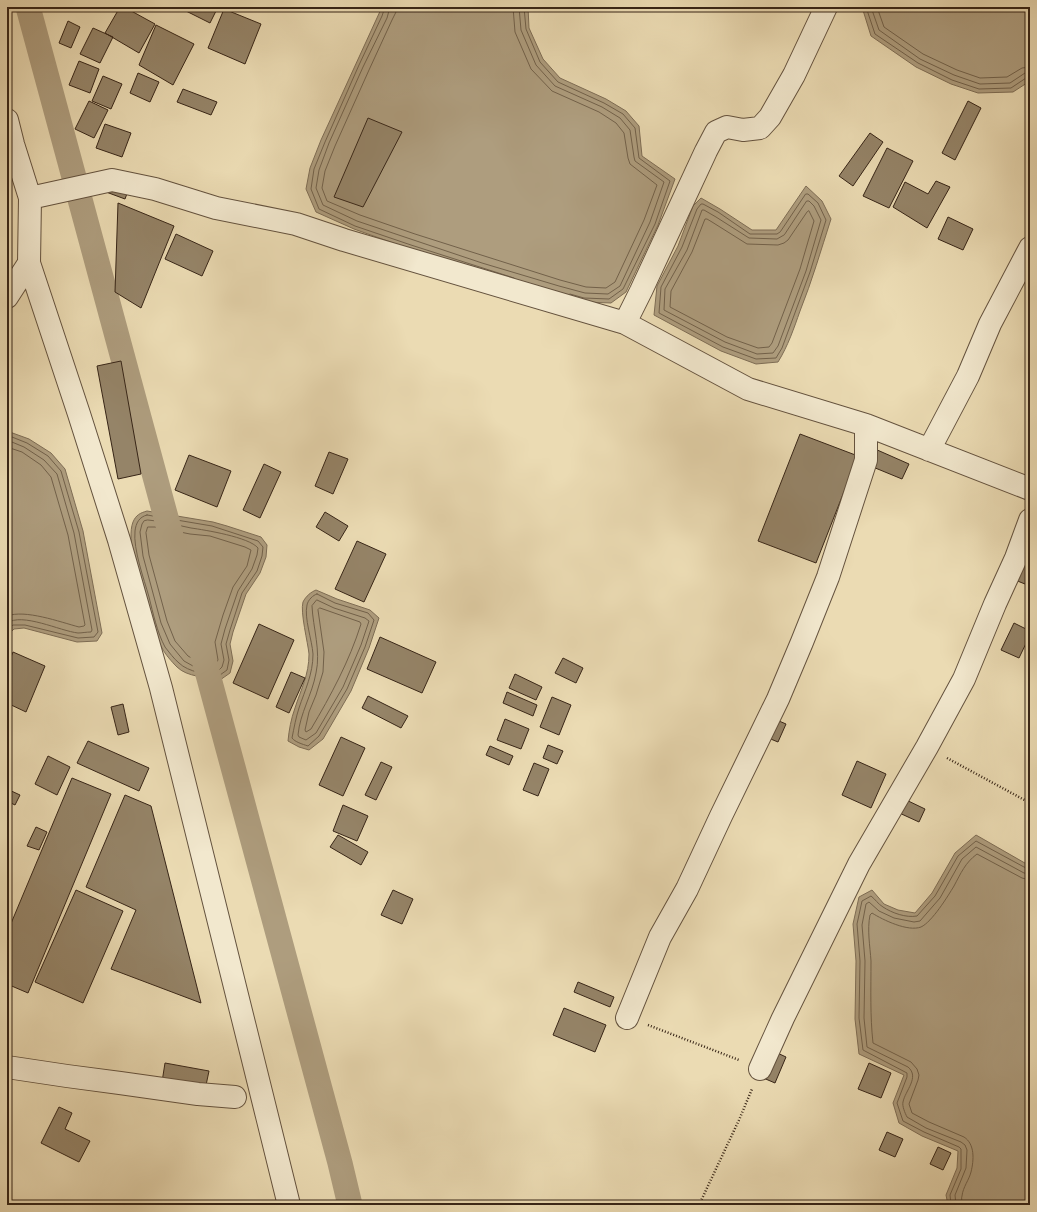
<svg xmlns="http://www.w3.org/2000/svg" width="1037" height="1212" viewBox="0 0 1037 1212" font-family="'Sorts Mill Goudy',serif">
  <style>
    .water { fill: #ae9d7e; stroke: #7e6d55 }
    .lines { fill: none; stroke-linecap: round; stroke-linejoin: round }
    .shore { stroke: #72614a; stroke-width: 1 }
    .canal { stroke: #ae9d7e; stroke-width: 25 }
    .building { fill: #958468; stroke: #372517 }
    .minor-casing { stroke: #64523e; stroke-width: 24 }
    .path { stroke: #372517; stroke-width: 2.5; stroke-dasharray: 1 2; stroke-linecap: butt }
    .minor { stroke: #f2e8ce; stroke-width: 22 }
  </style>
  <rect width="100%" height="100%" fill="#ebdbb3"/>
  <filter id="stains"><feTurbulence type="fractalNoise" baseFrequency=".005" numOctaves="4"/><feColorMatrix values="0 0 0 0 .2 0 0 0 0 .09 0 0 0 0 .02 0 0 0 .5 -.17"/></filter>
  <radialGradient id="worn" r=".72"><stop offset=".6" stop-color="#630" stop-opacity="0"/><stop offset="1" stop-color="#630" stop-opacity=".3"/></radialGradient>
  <path class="water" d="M382 7H528L529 28 543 59 560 78 606 99 626 111 639 126 642 156 675 179 658 225 626 292 611 303 584 302 410 249 354 229 316 212 306 189 310 168 321 140Z
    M862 7H1030V81L1013 92 978 93 951 84 916 67 871 36Z
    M806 186 822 201 831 219C821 250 812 281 800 311 794 328 788 346 778 362L756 364 721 351 654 315 657 286 678 246 693 206 701 198 720 209 752 230H776Z
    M7 431 29 439 51 453 65 469 83 531 102 633 97 641 77 642 24 628 14 629 7 636Z
    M147 511 213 522 227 526 261 537 267 545 266 557 260 573 246 594 233 632 230 644 233 661 230 673 220 680C206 677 187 677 177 667 172 662 165 654 162 648 153 632 149 613 145 596 139 577 126 540 133 522 136 515 140 513 147 511Z
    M316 590 337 599 370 610 379 618 369 648 351 691 323 739 309 750 299 747 288 741C289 730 291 719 295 708 301 689 309 675 309 654 308 643 300 612 303 602 306 596 311 592 316 590Z
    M976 835 1030 866V1205H948L946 1195 957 1168 958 1151 922 1136 899 1123 893 1103 904 1075 859 1054 855 1019 856 961 853 924 859 897 872 890 884 904 898 910 915 913 932 893 955 853Z"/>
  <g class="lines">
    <path class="shore" d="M385 7 382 16 359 65 325 142 314 169 311 189 319 209 355 226 411 245 514 278
      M390 7 387 18 363 67 329 143 319 170 316 188 323 205 357 221 482 263 559 286 585 293 608 294 620 286 650 222 664 182 635 161 634 157 630 130 620 118 602 107 555 86 536 65 521 30 519 7
      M396 7V12L392 20 369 70 335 146 325 171 322 188 327 201 360 215 415 234 560 280 586 287 606 288 615 282 644 220 657 185 630 164 628 158 624 133 616 123 599 112 552 91 531 69 515 32 513 7
      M524 7 526 29 540 62 558 82 604 103 623 114 635 128 639 158 670 181 655 224 623 289 609 299 584 298 570 294
      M866 7 875 34 918 63 952 80 979 89 1011 88 1026 78H1030
      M871 7 879 30 920 59 954 75 980 84 1010 83 1025 73H1030
      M877 7 884 27 923 54 957 70 980 78 1007 77 1022 68 1030 67
      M806 194H808L818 203 826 220 810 272 782 348 776 358 756 359 723 347 659 313 661 287 682 247 697 209 701 204H703L718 212 750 234H777L780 232Z
      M807 201H809L814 206 821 220 806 271 778 346 773 353 757 354 725 342 664 310 665 289 687 250 702 210H704L716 217 749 238 777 239 784 235Z
      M809 211 814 221 800 269 772 343 769 347 758 348 727 337 670 307 671 291 692 252 705 219H707L712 222 747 244 778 245 784 243 788 240 807 212Z
      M7 435 27 443 48 456 61 471 79 532 98 632 94 637 78 638 25 625H13L7 630
      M7 440 24 447 44 460 57 474 74 533 92 630 91 632C86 632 82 633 78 633 60 631 22 612 7 623
      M7 447 22 452 41 465 51 477 68 535 85 625 84 626 79 627C60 622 25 609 7 616
      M147 515 212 526 258 541 263 547 262 556 257 571 242 593 230 630 226 644 229 660 227 670 220 675C208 675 188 672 179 663 174 659 169 652 165 647 157 632 153 613 149 597 144 579 133 549 135 531 136 523 139 517 147 515Z
      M148 520C162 521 176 525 191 528 205 530 249 537 258 548L257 555 252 569 238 591 225 629 221 644 224 660 222 667 219 670 193 666 184 661 170 644 161 623 143 556 140 532 142 524 144 521Z
      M148 527H155L190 534 210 536 245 547 251 550 247 566 233 587 223 615 215 642 218 660 216 663 195 660 188 656 175 641 167 621 149 555 146 533Z
      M317 594 335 603 368 613 374 620 365 647 347 689 319 736 308 746C302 744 295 742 292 738 294 728 296 717 299 708 305 690 313 674 313 654 312 640 304 618 307 605 308 600 313 595 317 594Z
      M317 600 334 608 365 618 369 621 361 645 343 687 316 733 306 740 299 737 298 735C300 713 312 695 316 673 321 651 313 628 312 606Z
      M320 608 360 622 361 624C349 662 331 695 311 729L306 732 305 730 309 712 316 695 323 672 324 652 318 610Z
      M951 1205 950 1195 961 1169V1149L959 1147 924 1132 903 1121 897 1103 907 1077V1073L863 1050 859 1018 860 961 857 924 862 901 871 896C875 899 878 904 883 907 892 913 906 918 917 916L935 896 958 856 976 841 1024 867 1030 869
      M956 1205 955 1195 966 1168 967 1150 965 1145 961 1142 926 1128 907 1117C905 1113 902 1106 903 1102 905 1091 920 1077 908 1067L867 1047 864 1018 865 961 862 925 866 904 869 902 879 911 894 918 914 922 920 921 940 898 962 859 976 847 1024 873 1030 874
      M963 1205C962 1202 961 1198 962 1196 963 1187 969 1180 971 1172 974 1160 975 1144 964 1137L929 1122 912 1113 909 1104 918 1080 919 1075 917 1069 911 1062 873 1043C870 1016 871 989 871 961 870 946 867 930 870 915L872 913C883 920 908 932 921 927 932 922 948 896 954 886 961 873 965 863 977 854L1022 878 1030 880"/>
    <path class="canal" d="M28 7 174 547
      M200 645 340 1163 350 1205"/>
  </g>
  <path class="building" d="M120 7H124L155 24 139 53 105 33Z
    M178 7H218L210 23Z
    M224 9 261 24 245 64 208 48Z
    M68 21 80 27 71 48 59 43Z
    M156 25 194 44 173 85 139 65Z
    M93 28 113 37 100 63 80 54Z
    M79 61 99 69 90 93 69 85Z
    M138 73 159 82 150 102 130 93Z
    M103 76 122 84 111 109 92 101Z
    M183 89 217 102 211 115 177 102Z
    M89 101 108 110 94 138 75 129Z
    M968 101 981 108 955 160 942 153Z
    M368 118 402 132 363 207 334 197Z
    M105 124 131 133 122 157 96 148Z
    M870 133 883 142 853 186 839 176Z
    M887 148 913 161 889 208 863 196Z
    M936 181 950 187 927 228 893 207 905 182 928 194Z
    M98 189 128 191 125 199Z
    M118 203 174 226 141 308 115 292Z
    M948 217 973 229 963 250 938 239Z
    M176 234 213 251 202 276 165 259Z
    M121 361 141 474 118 479 97 366Z
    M800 434 858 456 816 563 758 541Z
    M875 449 909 464 902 479 868 465Z
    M329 452 348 459 333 494 315 486Z
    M189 455 231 471 217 507 175 490Z
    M264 464 281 472 260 518 243 510Z
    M325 512 348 526 339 541 316 527Z
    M357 541 386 554 364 602 335 589Z
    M1030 547V586L1010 578Z
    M1014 623 1030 631V635L1019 658 1001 650Z
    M259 624 294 640 268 699 233 683Z
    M380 637 436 662 422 693 367 669Z
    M13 652 45 666 26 712 7 703V667Z
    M563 658 583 668 576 683 555 673Z
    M291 672 305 678 289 713 276 707Z
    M515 674 542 687 536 700 509 688Z
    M507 692 537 705 533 716 503 703Z
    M368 696 408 716 401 728 362 708Z
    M552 697 571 705 559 735 540 727Z
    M123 704 129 732 118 735 111 707Z
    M765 715 786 724 778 742 756 733Z
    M505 719 529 729 521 749 497 740Z
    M341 737 365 748 343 796 319 785Z
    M88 741 149 768 139 791 77 763Z
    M548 745 563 751 557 764 543 758Z
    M490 746 513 756 509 765 486 755Z
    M48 756 70 767 57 795 35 784Z
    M857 761 886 774 871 808 842 795Z
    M381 762 392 767 376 800 365 795Z
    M534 763 549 769 538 796 523 790Z
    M72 778 111 794 28 993 7 984V933Z
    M7 789 20 795 15 805 7 801Z
    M125 795 151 806 201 1003 111 969 136 910 86 887Z
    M902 798 925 809 919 822 895 811Z
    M343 805 368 816 357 841 333 831Z
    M36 827 47 832 39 850 27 846Z
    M338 835 368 852 361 865 330 847Z
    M76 890 123 911 83 1003 35 982Z
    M393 890 413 899 402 924 381 915Z
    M578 982 614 997 610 1007 574 992Z
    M564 1008 606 1025 595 1052 553 1035Z
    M773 1051 786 1057 775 1083 761 1077Z
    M165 1063 209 1071 205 1090 162 1082Z
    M869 1063 891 1073 881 1098 858 1089Z
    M59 1107 72 1113 65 1129 90 1141 79 1162 41 1143Z
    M887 1132 903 1139 895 1157 879 1150Z
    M938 1147 951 1153 943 1170 930 1164Z"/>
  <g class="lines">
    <defs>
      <path id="minor" d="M7 120 13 144 30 198 29 263 79 414 119 540 161 688 289 1205
        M30 198 112 180 155 189 216 208 296 224 344 240 625 323 748 389 866 425 1030 489
        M7 297 29 263
        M625 323 641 291 706 151 716 132 727 127 743 130 760 128 770 117 794 75 826 7
        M929 450 968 376 990 324 1030 248
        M627 1018 660 937 687 889 721 816 778 699 802 642 828 577 866 460V425
        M7 1067 67 1076 120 1083 198 1094 235 1097
        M760 1069 783 1018 859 864 927 747 964 679 995 604 1016 558 1030 520"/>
    </defs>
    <use href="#minor" class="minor-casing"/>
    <path class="path" d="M947 758 1030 803
      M648 1025 739 1060
      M699 1205 739 1120 752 1089"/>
    <use href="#minor" class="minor"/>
  </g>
  <rect width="1037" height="1212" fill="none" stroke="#ebdbb3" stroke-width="24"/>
  <rect x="8" y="8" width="1021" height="1196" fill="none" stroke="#372517" stroke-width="2"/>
  <rect x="12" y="12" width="1013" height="1188" fill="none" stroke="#372517"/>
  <rect width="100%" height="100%" filter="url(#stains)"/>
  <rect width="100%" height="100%" fill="url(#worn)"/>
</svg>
